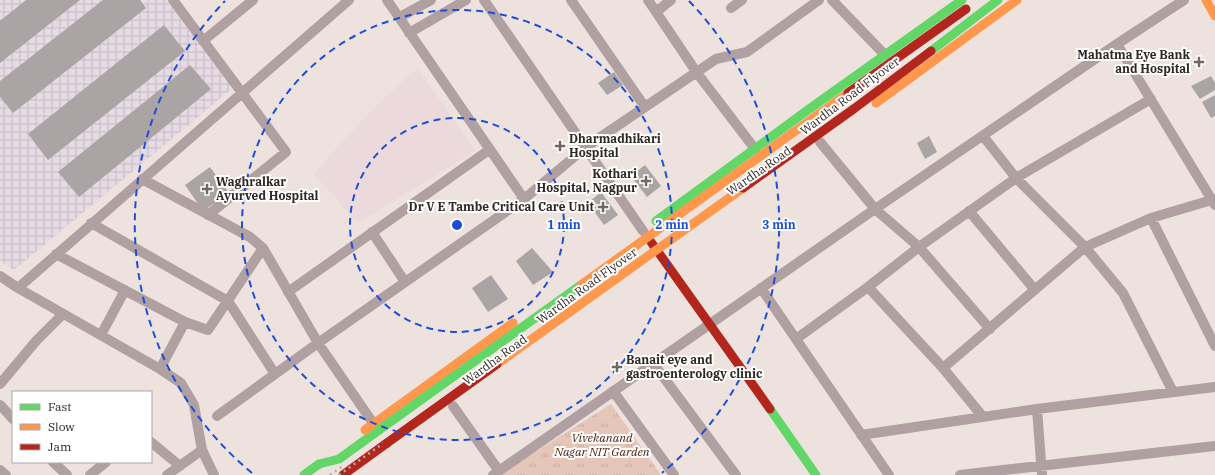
<svg xmlns="http://www.w3.org/2000/svg" width="1215" height="475" viewBox="0 0 1215 475" font-family="'IBM Plex Serif',serif">
  <style>
    .industrial { fill: url(#industrial-grid) }
    .education { fill: #ecd9dc }
    .grass { fill: url(#grass-tufts) }
    .building { fill: #aaa4a4 }
    .lines { fill: none; stroke-linecap: round; stroke-linejoin: round }
    .street { stroke: #b0a0a1; stroke-width: 10 }
    .fast { stroke: #63d668; stroke-width: 9 }
    .slow { stroke: #ff974d; stroke-width: 9 }
    .jam { stroke: #b3261e; stroke-width: 9 }
    .rail { stroke: #b5aaa7; stroke-width: 2.5; stroke-dasharray: 2 4; stroke-linecap: butt }
    .fast-bridge { stroke: #63d668; stroke-width: 9 }
    .slow-bridge { stroke: #ff974d; stroke-width: 9 }
    .jam-bridge { stroke: #b3261e; stroke-width: 9 }
    .ring { fill: none; stroke: #1d4ed8; stroke-width: 2; stroke-dasharray: 7 5 }
    .poi-dot { fill: #716865; stroke: #fff; stroke-width: 1.5 }
    .labels { text-anchor: middle; stroke-width: 4; stroke-linejoin: round; paint-order: stroke }
    .poi-label { font-size: 12px; font-weight: bold; fill: #2e2724; stroke: #fff; text-anchor: end }
    .street-label { font-size: 12px; fill: #2e2724; stroke: #fff }
    .park-label { font-size: 12px; font-style: italic; fill: #4b1b07; stroke: #fff }
    .centre { fill: #1d4ed8; stroke: #fff; stroke-width: 2 }
    .ring-label { font-size: 12px; text-anchor: middle; font-weight: bold; fill: #1d4ed8; stroke: #fff; stroke-width: 4; stroke-linejoin: round; paint-order: stroke }
  </style>
  <defs>
    <pattern id="industrial-grid" width="8" height="8" patternUnits="userSpaceOnUse"><rect width="8" height="8" fill="#e6dbe4"/><path d="M0 4h8M4 0v8" fill="none" stroke="#c6bcc3"/></pattern>
    <pattern id="grass-tufts" width="24" height="20" patternUnits="userSpaceOnUse"><rect width="24" height="20" fill="#e7c6ba"/><path d="M3 7l-1-3M5 7V3M7 7l1-3M15 17l-1-3M17 17v-4M19 17l1-3" fill="none" stroke="#c6aaa0"/></pattern>
  </defs>
  <rect width="100%" height="100%" fill="#ede2dd"/>
  <path class="industrial" d="M0 0H166L233 88 14 270 0 261Z"/>
  <path class="education" d="M418 68 475 151 358 223 314 174 372 109Z"/>
  <path class="grass" d="M611 404 661 475H499Z"/>
  <path class="building" d="M26 0H80L0 63V21Z
    M103 0H140L146 8 13 113 0 97V81Z
    M164 25 185 51 48 160 28 134Z
    M190 65 211 89 79 197 58 172Z
    M614 72 623 85 607 95 598 83Z
    M1211 76 1215 83V90L1200 99 1191 86Z
    M1215 95V116L1211 118 1202 102Z
    M929 136 937 152 925 159 917 143Z
    M645 165 661 186 647 197 631 176Z
    M210 167 229 193 203 211 185 185Z
    M601 192 618 215 604 225 588 203Z
    M532 248 553 272 533 285 516 261Z
    M491 275 508 299 488 312 472 288Z"/>
  <g class="lines">
    <path class="street" d="M173 0 286 152 208 215
      M387 0 524 199
      M484 0 643 231
      M571 0 645 107
      M648 0 697 73 755 149
      M832 0 885 55
      M731 8 742 0
      M656 12 671 0
      M400 17 431 0
      M409 33 466 0
      M203 41 253 0
      M1117 44 1215 205
      M983 136 1016 178 1085 247 1123 293 1173 392
      M820 142 875 209 919 247 990 329
      M142 179 250 237 263 248 318 343 373 423
      M969 211 1035 290
      M1151 218 1215 346
      M91 223 228 301 275 374
      M372 232 405 282
      M56 254 185 322 208 330 263 248
      M0 276 18 288 160 369 181 383 194 405 202 450 167 475
      M868 287 943 368 983 417
      M18 288 349 0
      M761 288 889 475
      M288 292 489 150
      M101 335 125 290
      M796 339 868 287 919 247 1016 178 1151 99
      M653 363 736 475
      M943 368 1085 247 1151 218 1215 199
      M160 369 185 322
      M0 384 36 341 63 314
      M613 391 674 475
      M0 405 13 419
      M453 406 499 471
      M1037 409 1042 475
      M217 416 318 343 524 199 586 147 645 107 716 59 747 52 819 0
      M861 435 1037 409 1215 387
      M151 442 180 466
      M202 450 214 475
      M53 462 67 475
      M0 470 6 475
      M90 475 106 462
      M493 475 875 209 1117 44 1184 0
      M960 475 1215 446"/>
    <path class="fast" d="M656 221 805 112 962 0
      M770 409 816 475
      M304 475 319 464 339 459 379 430"/>
    <path class="slow" d="M1206 0 1215 16
      M876 103 1017 0
      M365 430 513 323"/>
    <path class="jam" d="M651 242 770 409
      M343 475 387 443"/>
    <path class="rail" d="M330 475 343 466
      M339 475 821 130 997 0"/>
    <path class="fast-bridge" d="M931 51 998 0
      M379 430 581 285"/>
    <path class="slow-bridge" d="M581 285 848 93
      M497 364 743 188"/>
    <path class="jam-bridge" d="M848 93 966 9
      M743 188 855 108 931 51
      M387 443 497 364"/>
  </g>
  <g class="ring">
    <circle cx="457" cy="225" r="107"/>
    <circle cx="457" cy="225" r="215"/>
    <path d="M252 473A322 322 0 0 1 225 1M689 1A322 322 0 0 1 662 473"/>
  </g>
  <g class="poi-dot">
    <path d="M1197 56h4v4h4v4h-4v4h-4v-4h-4v-4h4z"/>
    <path d="M558 140h4v4h4v4h-4v4h-4v-4h-4v-4h4z"/>
    <path d="M644 175h4v4h4v4h-4v4h-4v-4h-4v-4h4z"/>
    <path d="M205 183h4v4h4v4h-4v4h-4v-4h-4v-4h4z"/>
    <path d="M601 201h4v4h4v4h-4v4h-4v-4h-4v-4h4z"/>
    <path d="M615 361h4v4h4v4h-4v4h-4v-4h-4v-4h4z"/>
  </g>
  <g class="labels">
    <g class="poi-label">
      <text x="1190" y="59">Mahatma Eye Bank<tspan x="1190" dy="14">and Hospital</tspan></text>
      <text x="569" y="143" text-anchor="start">Dharmadhikari<tspan x="569" dy="14">Hospital</tspan></text>
      <text x="637" y="178">Kothari<tspan x="637" dy="14">Hospital, Nagpur</tspan></text>
      <text x="216" y="186" text-anchor="start">Waghralkar<tspan x="216" dy="14">Ayurved Hospital</tspan></text>
      <text x="594" y="211">Dr V E Tambe Critical Care Unit</text>
      <text x="626" y="364" text-anchor="start">Banait eye and<tspan x="626" dy="14">gastroenterology clinic</tspan></text>
    </g>
    <g class="street-label">
      <text transform="translate(850 96) rotate(-37)" y="4">Wardha Road Flyover</text>
      <text transform="translate(759 171) rotate(-35)" y="4">Wardha Road</text>
      <text transform="translate(587 286) rotate(-36)" y="4">Wardha Road Flyover</text>
      <text transform="translate(495 360) rotate(-36)" y="4">Wardha Road</text>
    </g>
    <g class="park-label">
      <text x="602" y="442">Vivekanand<tspan x="602" dy="14">Nagar NIT Garden</tspan></text>
    </g>
  </g>
  <circle cx="457" cy="225" r="6" class="centre"/>
  <g class="ring-label">
    <text x="564" y="229">1 min</text>
    <text x="672" y="229">2 min</text>
    <text x="779" y="229">3 min</text>
  </g>
  <rect x="12" y="391" width="140" height="72" fill="#ffffff" stroke="#aba9a7"/>
  <rect x="20" y="404" width="20" height="6" fill="#63d668" stroke="#aba9a7"/>
  <text x="48" y="411" font-size="12" fill="#2e2724">Fast</text>
  <rect x="20" y="424" width="20" height="6" fill="#ff974d" stroke="#aba9a7"/>
  <text x="48" y="431" font-size="12" fill="#2e2724">Slow</text>
  <rect x="20" y="444" width="20" height="6" fill="#b3261e" stroke="#aba9a7"/>
  <text x="48" y="451" font-size="12" fill="#2e2724">Jam</text>
</svg>
